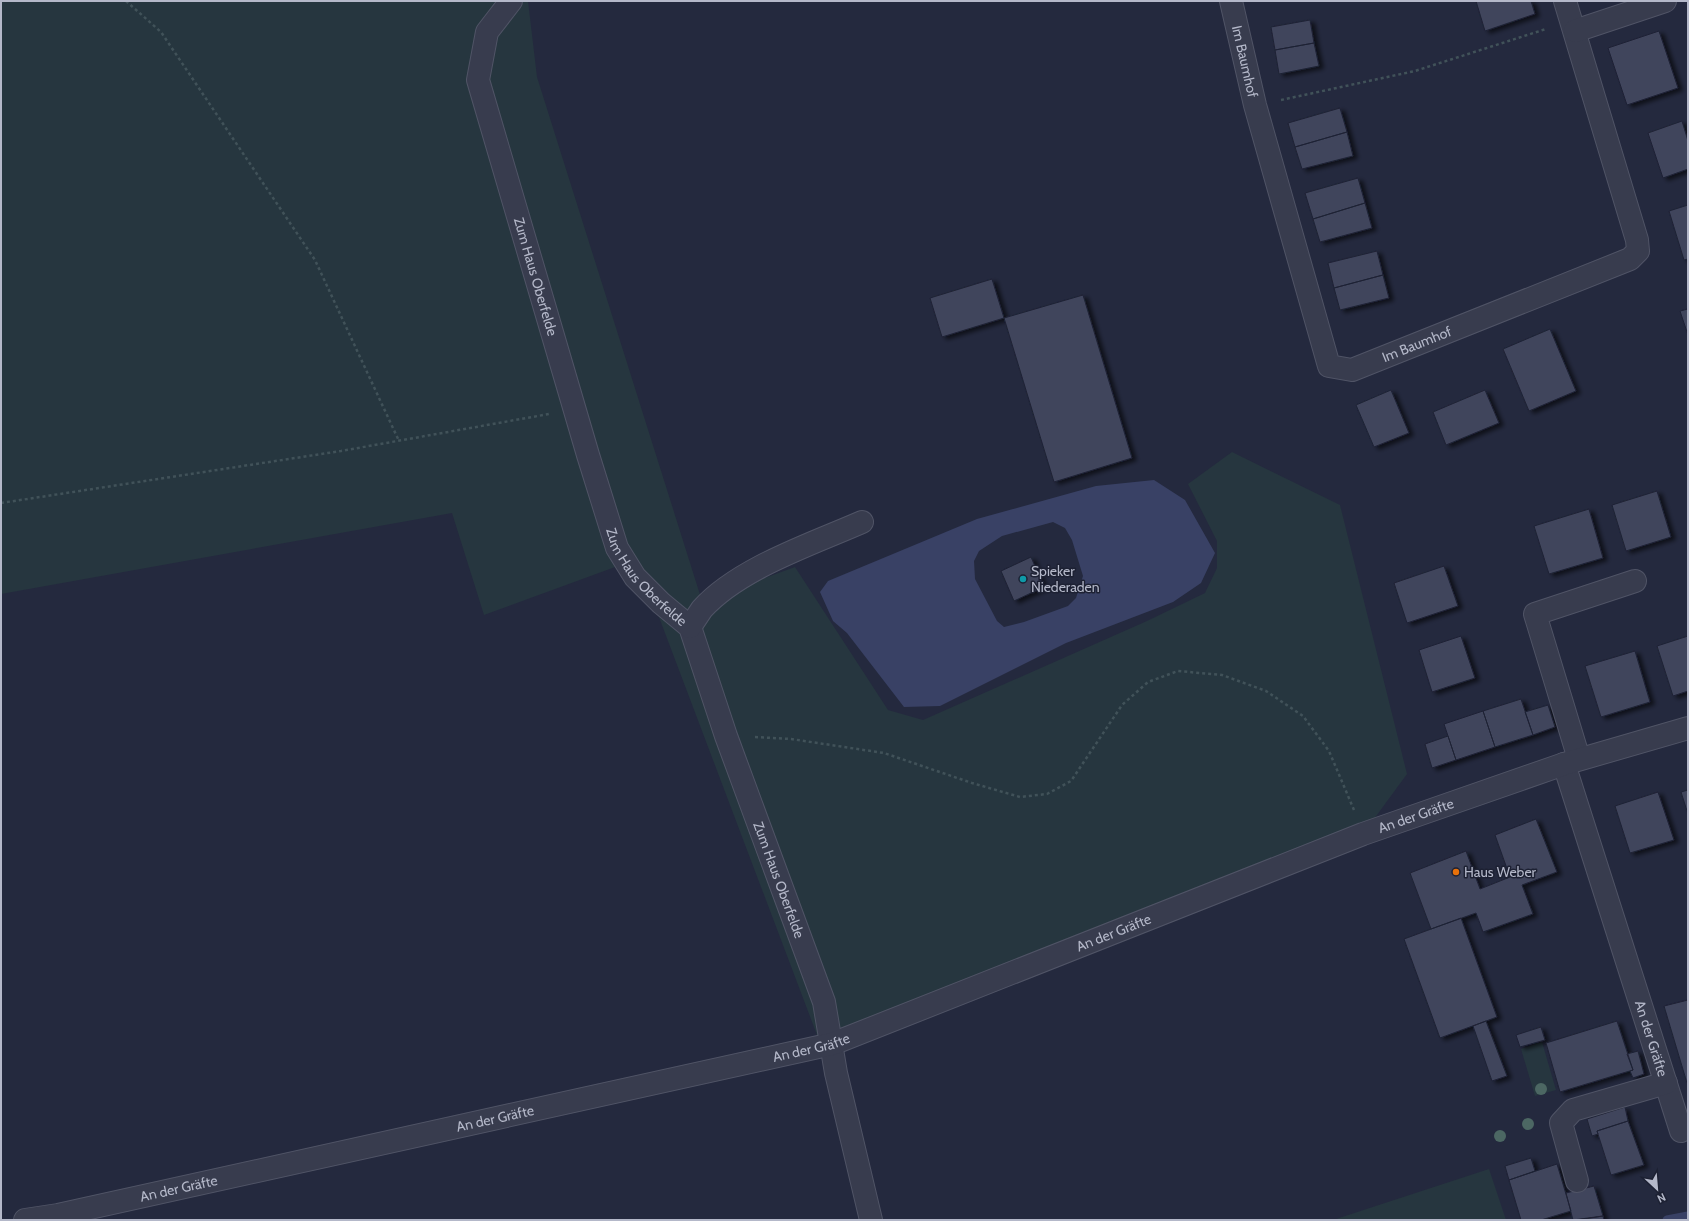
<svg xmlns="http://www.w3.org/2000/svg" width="1689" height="1221" viewBox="0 0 1689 1221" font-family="Cabin,sans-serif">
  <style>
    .green { fill: #26363f }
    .water { fill: #394165; fill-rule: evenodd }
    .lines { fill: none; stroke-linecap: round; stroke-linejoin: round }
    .stream { stroke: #394165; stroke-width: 9 }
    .building { fill: #3f445c; stroke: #1f2335; filter: url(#shadow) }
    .minor-casing { stroke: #505466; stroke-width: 24 }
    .path { stroke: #415259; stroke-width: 2.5; stroke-dasharray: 3 3; stroke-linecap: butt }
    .minor { stroke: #383c4e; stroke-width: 22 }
    .tree { fill: #4c6763 }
    .culture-dot { fill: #0f9aa8; stroke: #1d2133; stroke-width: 1.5 }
    .food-dot { fill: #e8710a; stroke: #1d2133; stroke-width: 1.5 }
    .labels { text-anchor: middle; stroke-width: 3; stroke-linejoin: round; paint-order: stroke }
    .street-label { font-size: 14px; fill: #b4b8c9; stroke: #1d2133 }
    .poi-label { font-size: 14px; fill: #b4b8c9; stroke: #1d2133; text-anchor: start }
  </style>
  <defs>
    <filter id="shadow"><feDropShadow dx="4.5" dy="2.5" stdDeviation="2" flood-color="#0009"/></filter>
  </defs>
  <rect width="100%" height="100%" fill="#24293e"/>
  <path class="green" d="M1 1H528L537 77 702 601 795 567 888 710 923 720 1147 621 1205 593 1217 568V541L1188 484 1232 452 1340 505 1407 774 1363 834 820 1043 637 559 484 615 452 513 1 594Z
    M1542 1042 1556 1090 1535 1096 1521 1049Z
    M1489 1169 1506 1220H1333Z"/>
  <path class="water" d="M1154 480 1185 500 1215 553 1201 583 1173 602 1066 643 940 706 904 707 847 633 833 621 820 592 828 581 977 519 1096 486ZM1053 522 1065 528 1072 540 1083 576 1076 598 1068 606 1024 622 1004 627 997 621 975 579 974 561 979 551 1002 536Z"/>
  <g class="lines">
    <path class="stream" d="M1667 1220 1688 1216"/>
  </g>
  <path class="building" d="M1476 1H1531L1535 14 1485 31Z
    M1310 20 1314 43 1275 50 1271 27Z
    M1659 31 1678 88 1627 105 1608 48Z
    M1314 43 1319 66 1279 74 1275 50Z
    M1340 108 1347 132 1295 147 1288 123Z
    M1682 121 1688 141V169L1663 178 1648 133Z
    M1347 132 1353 156 1302 169 1295 147Z
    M1358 178 1365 203 1313 219 1305 193Z
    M1365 203 1372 228 1320 242 1313 219Z
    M1688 205V259L1684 260 1669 211Z
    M1377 251 1383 275 1334 288 1328 263Z
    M1383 275 1389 298 1340 310 1334 288Z
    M992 279 1004 318 942 337 930 298Z
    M1083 295 1132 458 1054 482 1004 318Z
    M1688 309V335L1680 311Z
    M1550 329 1576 391 1529 411 1503 349Z
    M1391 390 1409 433 1374 447 1356 405Z
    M1485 390 1499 423 1446 445 1433 412Z
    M1657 491 1671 537 1626 551 1612 505Z
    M1589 509 1603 558 1549 574 1534 526Z
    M1031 557 1044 587 1014 601 1001 571Z
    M1444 566 1458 606 1407 623 1394 583Z
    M1461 636 1475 678 1432 692 1419 650Z
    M1688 636V691L1673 696 1657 646Z
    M1635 651 1650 702 1601 717 1585 666Z
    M1521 699 1533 735 1495 747 1483 711Z
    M1548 705 1555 727 1533 735 1525 712Z
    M1483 711 1495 747 1456 760 1444 724Z
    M1448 736 1456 760 1432 768 1425 744Z
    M1688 790V814L1681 792Z
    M1658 792 1674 840 1630 853 1615 806Z
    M1536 819 1557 872 1522 885 1533 914 1483 932 1476 913 1431 929 1410 873 1466 851 1480 889 1510 877 1495 835Z
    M1461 918 1497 1017 1440 1038 1404 939Z
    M1688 1000V1083H1687L1664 1006Z
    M1486 1021 1507 1076 1492 1081 1473 1026Z
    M1617 1021 1633 1070 1560 1092 1546 1043Z
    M1541 1027 1545 1040 1520 1047 1516 1035Z
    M1638 1051 1644 1074 1633 1078 1630 1071 1633 1070 1627 1054Z
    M1625 1107 1628 1121 1597 1131 1598 1134 1592 1136 1587 1119Z
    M1628 1121 1644 1165 1611 1175 1597 1131Z
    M1531 1158 1535 1171 1509 1180 1505 1166Z
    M1557 1164 1571 1211 1541 1220H1521L1509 1180Z
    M1594 1186 1603 1216 1573 1220 1566 1193Z
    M1603 1216 1604 1220H1578Z"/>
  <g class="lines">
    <defs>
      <g id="minor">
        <path id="s1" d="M511 1 487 32 478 80 588 455 617 548 635 577 661 603 690 627 726 736 824 1002 836 1073 871 1220"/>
        <path id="s2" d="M1231 1 1255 105 1329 366 1352 370 1630 259 1638 251 1637 240 1565 1"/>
        <path d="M1575 31 1665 1"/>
        <path d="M690 627C694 621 698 615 702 609 739 568 812 544 862 522"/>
        <path d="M1579 759 1535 614 1635 581"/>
        <path id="s3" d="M1564 764 1681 1131"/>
        <path d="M1577 1181 1561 1123 1573 1110 1666 1083"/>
        <path id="s4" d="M25 1220 58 1215 832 1044 1363 834 1564 764 1688 728"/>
      </g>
    </defs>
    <use href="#minor" class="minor-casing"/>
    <path class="path" d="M126 1 161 32 315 260 399 441
      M1281 100 1415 71 1546 29
      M1 503 341 451 549 414
      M755 737 791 739 884 753 972 783 1020 797 1047 794 1071 781 1122 705 1148 682 1178 671 1222 675 1266 691 1303 716 1329 751 1354 810"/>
    <use href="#minor" class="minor"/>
  </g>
  <g class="tree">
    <circle cx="1541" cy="1089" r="6"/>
    <circle cx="1528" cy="1124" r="6"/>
    <circle cx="1500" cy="1136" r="6"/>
  </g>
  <circle class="culture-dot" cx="1023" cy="579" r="4"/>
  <circle class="food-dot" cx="1456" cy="872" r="4"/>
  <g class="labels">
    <g class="street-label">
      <text dy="5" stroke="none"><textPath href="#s2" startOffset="62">Im Baumhof</textPath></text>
      <text dy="5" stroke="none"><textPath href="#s1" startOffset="293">Zum Haus Oberfelde</textPath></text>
      <text dy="5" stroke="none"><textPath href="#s2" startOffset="471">Im Baumhof</textPath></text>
      <text dy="5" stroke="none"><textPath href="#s1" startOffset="617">Zum Haus Oberfelde</textPath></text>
      <text dy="5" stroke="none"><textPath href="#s4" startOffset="1453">An der Gräfte</textPath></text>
      <text dy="5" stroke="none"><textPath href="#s1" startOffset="953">Zum Haus Oberfelde</textPath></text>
      <text dy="5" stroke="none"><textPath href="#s4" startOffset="1129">An der Gräfte</textPath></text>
      <text dy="5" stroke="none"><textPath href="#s3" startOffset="288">An der Gräfte</textPath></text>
      <text dy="5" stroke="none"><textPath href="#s4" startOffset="805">An der Gräfte</textPath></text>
      <text dy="5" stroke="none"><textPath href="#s4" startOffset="481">An der Gräfte</textPath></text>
      <text dy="5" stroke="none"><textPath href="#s4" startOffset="157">An der Gräfte</textPath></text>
    </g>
    <g class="poi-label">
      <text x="1031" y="576">Spieker<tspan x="1031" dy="16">Niederaden</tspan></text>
      <text x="1464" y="877">Haus Weber</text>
    </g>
  </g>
  <rect width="1689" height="1221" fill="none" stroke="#b4b8c9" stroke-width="4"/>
  <g transform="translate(1657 1189) rotate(154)" stroke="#1d2133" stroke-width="3" paint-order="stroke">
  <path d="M0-3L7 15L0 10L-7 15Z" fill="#b4b8c9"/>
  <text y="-6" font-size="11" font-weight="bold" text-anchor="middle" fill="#b4b8c9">N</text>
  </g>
</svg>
